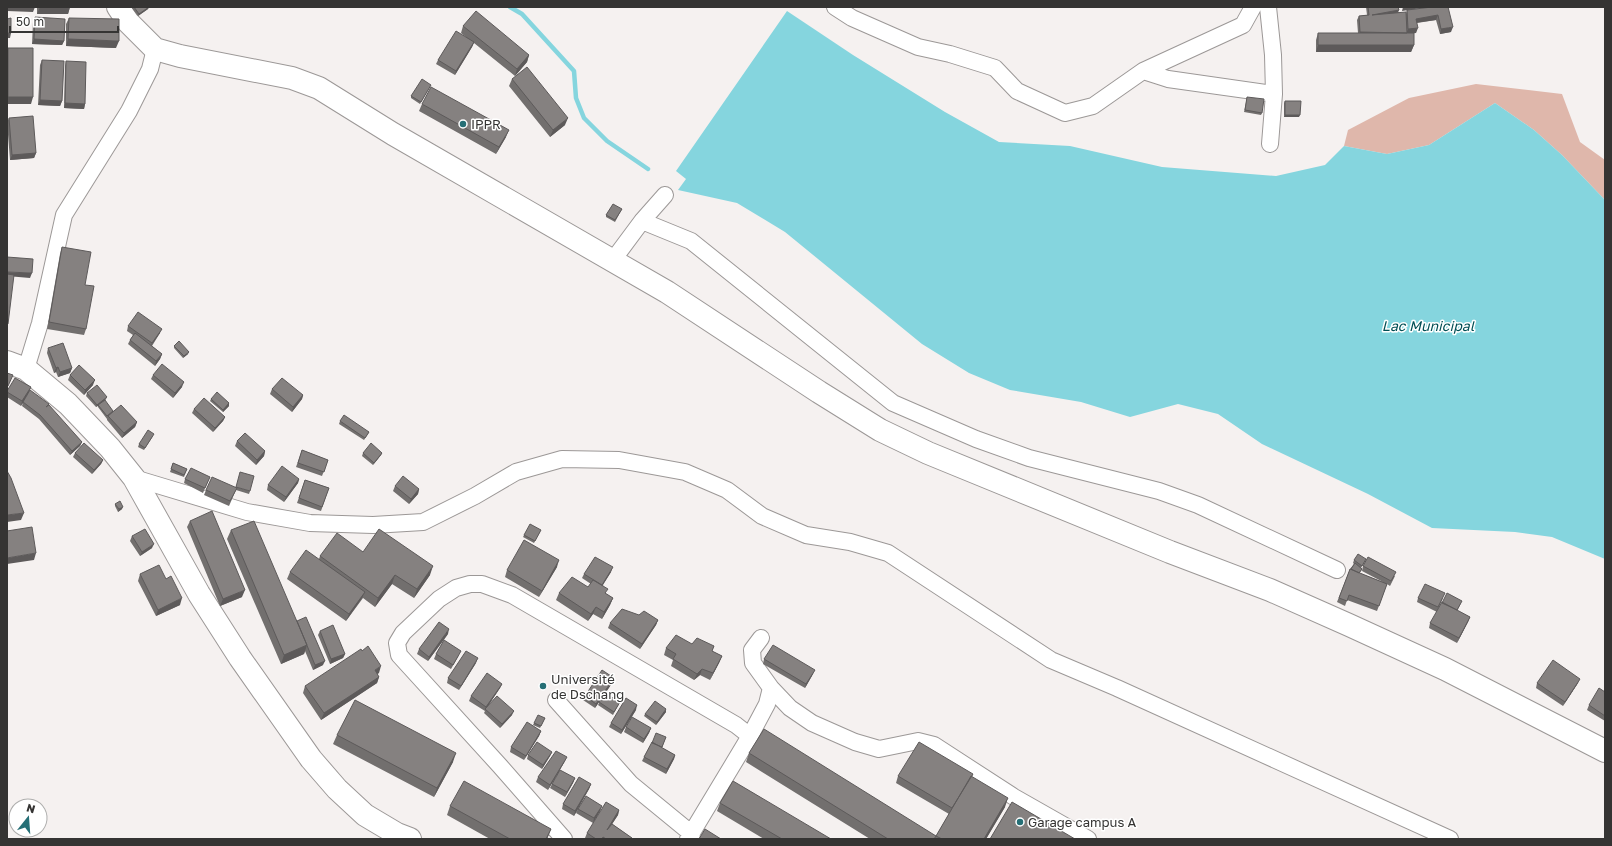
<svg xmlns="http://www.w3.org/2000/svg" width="1612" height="846" viewBox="0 0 1612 846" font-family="'Golos Text',sans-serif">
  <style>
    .green { fill: #dfb7ab }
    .water { fill: #85d5de }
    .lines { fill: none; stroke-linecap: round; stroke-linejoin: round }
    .stream { stroke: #85d5de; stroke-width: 4.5 }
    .street-casing { stroke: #9c9897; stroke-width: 18 }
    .secondary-casing { stroke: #9c9897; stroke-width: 24 }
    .street { stroke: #fff; stroke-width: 16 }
    .secondary { stroke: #fff; stroke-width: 22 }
    .wall { fill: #726f6e }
    .shaded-wall { fill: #5d5a5a }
    .building { fill: #858180; stroke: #5d5a5a }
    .poi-dot { fill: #256f76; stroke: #fff; stroke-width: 1.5 }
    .labels { text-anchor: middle; stroke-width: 3; stroke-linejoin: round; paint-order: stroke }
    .poi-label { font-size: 13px; fill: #353433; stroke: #fff; text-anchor: start }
    .water-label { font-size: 14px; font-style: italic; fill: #004e54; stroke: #fff }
  </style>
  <rect width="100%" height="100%" fill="#f5f1f0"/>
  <path class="green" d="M1476 84 1562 94 1580 142 1605 160V200L1562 155 1534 130 1495 103 1429 145 1387 154 1344 146 1348 130 1409 98Z"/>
  <path class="water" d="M787 11 853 55 945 112 999 142 1070 146 1162 167 1276 176 1325 165 1344 146 1387 154 1429 145 1495 103 1534 130 1562 155 1605 200V559L1552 537 1515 532 1432 528 1368 494 1262 444 1218 414 1178 404 1130 417 1081 402 1010 390 969 373 922 344 785 232 737 203 678 190 686 179 676 171Z"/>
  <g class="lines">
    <path class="stream" d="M510 7 522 14 574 71 576 98 584 118 607 141 648 169"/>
    <defs>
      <path id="street" d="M835 7 852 18 918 47 950 54 995 68 1017 91 1065 113 1093 106 1143 71 1168 79 1274 94
        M1268 7 1273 55 1274 94 1270 144
        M1143 71 1243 25 1253 7
        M642 221 691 241 893 403 976 439 1029 458 1159 491 1198 505 1337 570
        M613 260 642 221 665 195
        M26 369 40 323 64 215 129 111 150 69 155 49
        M134 478 247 512 310 523 373 525 423 522 475 496 516 472 562 459 619 460 685 472 727 490 762 516 806 535 850 542 888 553 1051 660 1117 688 1450 839
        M761 638 752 650 753 663 771 688 790 708 812 723 855 742 879 749 918 741 934 745 1014 797 1088 839
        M556 700 631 784 692 834
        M564 839 500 766 399 655 397 643 403 633 439 599 456 588 470 584H482L512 595 736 725 750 736
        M688 839 750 736 767 704 771 688"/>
      <path id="secondary" d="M118 7 128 22 155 49 180 56 292 78 319 88 393 134 667 292 819 392 880 430 928 453 1170 552 1270 590 1349 625 1445 669 1605 751
        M7 362 26 369 68 404 110 448 134 478 199 594 240 658 311 759 337 789 365 815 397 834 410 839"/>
    </defs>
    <use href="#street" class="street-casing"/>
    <use href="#secondary" class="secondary-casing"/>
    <use href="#street" class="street"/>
    <use href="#secondary" class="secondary"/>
  </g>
  <path class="wall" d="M37 7H70L68 14H37Z
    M131 7H149L148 9 138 16Z
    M1366 7H1398L1399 10 1398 12 1406 14 1407 10 1432 7 1451 32 1440 34 1436 20 1417 23 1416 33H1413L1414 45 1411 52H1316V40L1318 33H1358L1357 20 1359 16 1367 15Z
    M35 17 64 41 62 45 32 44 33 22Z
    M69 18 116 48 66 46V24Z
    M463 26 529 55 527 62 515 76 474 43 472 47 455 75 436 64 438 60 467 38 461 33Z
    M8 48 31 104H7V52Z
    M42 60 62 101 60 106 38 105 40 65Z
    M66 61 85 104 84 109 64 108 65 66Z
    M512 79 565 125 550 137 509 86Z
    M431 85 420 104 411 98V96Z
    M1247 97 1262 113 1261 115 1244 112Z
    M1285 101 1299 117H1284V103Z
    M422 104 506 137 496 154 419 111Z
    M9 118 36 153 34 158 10 160 7 122Z
    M622 209 615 222 606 217V215Z
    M62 247 85 285 86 329 84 335 47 329 60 254Z
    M128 326 160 333 152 346 162 354 160 359 155 366 128 344 130 340 133 335 127 331Z
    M174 346 188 354 183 358 174 348Z
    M48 348 72 368 70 373 58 377 56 372 54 373 47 353Z
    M70 375 93 385 84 395 68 380Z
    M153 375 182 387 173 398 151 379Z
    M31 387 29 392 21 406 7 397V391Z
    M272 389 303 395 302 399 292 412 270 394Z
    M87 393 106 399 104 401 113 411 137 422 135 427 122 438 107 420V418V419L98 407V406L96 407 86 396Z
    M211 399 229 403V406L223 412 210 401Z
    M23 402 48 406 82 442 80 446 70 455 39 419 22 406Z
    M194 409 225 417 223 421 213 432 192 413Z
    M340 421 369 432 368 434 364 440 339 424Z
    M153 436 144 450 138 447 139 444Z
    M237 441 265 451 264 456 256 465 235 446Z
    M302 450 328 460 322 476 296 467Z
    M75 453 103 460 101 464 92 474 73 457Z
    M363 453H382L381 455 373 465 362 456Z
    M173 463 187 469 184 477 170 472Z
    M185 479 208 481 203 493 184 483Z
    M299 479 298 483 284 502 267 490 268 485Z
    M305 480 329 488 321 511 297 503Z
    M395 486 419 489 418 494 409 504 393 491Z
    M236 487 250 491 249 494 236 490 229 506 204 495 206 490Z
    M115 504 122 509 118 512 115 506Z
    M190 521 242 597 220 606 187 527Z
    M231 530 297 621 323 665 313 670 305 651 304 654 281 664 227 539Z
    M540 532 534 543 523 537 524 535Z
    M132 536 152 548 140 556 130 541Z
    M363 552 430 575 414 598 392 584 375 607 363 598 346 621 287 579 290 572 319 559 320 556Z
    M1366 559 1361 568 1362 569 1361 571 1359 573 1383 582 1362 571 1363 566 1395 576 1390 586 1387 584 1377 611 1347 600 1345 606 1337 602 1350 569 1354 564 1353 563 1354 560Z
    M557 567 539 597 505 577 507 570Z
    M611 572 603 585 606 594 613 598 610 605 602 619 593 614 588 621 556 600 559 593 588 587 591 584 582 578 584 574Z
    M140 574 166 579 180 605 156 616 138 581Z
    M1418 598H1443L1437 612 1417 602Z
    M1461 603 1457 611 1470 617 1468 622 1457 643 1429 628 1430 623Z
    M639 615 658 620 656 625 640 649 608 628 610 623Z
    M320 631 345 654 343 658 330 664 318 635Z
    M448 634 428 661 417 654 419 649Z
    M692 644 714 646 712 651 722 656 719 663 710 680 700 675 694 680 671 666 673 660 664 655 666 648Z
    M436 654 459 655 451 669 434 659Z
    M764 659 813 674 805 688 763 664Z
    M476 663 459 690 447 683 448 678Z
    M379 673 377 674 379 677 377 683 321 720 303 693 305 686Z
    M614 678 613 682 605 693 620 702 613 715 598 705 604 694 595 708 583 700 585 696Z
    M1537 683H1578L1563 706 1536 688Z
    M502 684 500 688 488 706 512 715 500 728 484 713 485 711 469 701 471 696Z
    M1605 692V721L1587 710 1589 705Z
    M636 710 621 734 609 727 611 723Z
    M666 712 656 725 644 716 645 714Z
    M545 718 540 728 533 725 534 723Z
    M626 727 651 728 649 733 643 743 624 732Z
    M541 731 539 736 524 760 510 752 511 747Z
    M337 735 453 762 434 797 333 744Z
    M666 737 662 748 675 755 674 759 666 774 642 761 644 757 652 743Z
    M552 752 550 756 542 769 527 759 528 755Z
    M749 753 936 836 949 814 896 783 898 776 973 774 972 777 1005 807 986 839H870L746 762Z
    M565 761 548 790 536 782 538 777Z
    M575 778 573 783 565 797 550 788 552 784Z
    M591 784 589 789 578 808 602 806 600 811 593 823 576 813 578 809 574 816 562 809 563 804Z
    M720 803 831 839H764L717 811Z
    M450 806 551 829 547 839H490L447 815Z
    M619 810 618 815 612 824 632 838V839H587L585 838 587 833Z"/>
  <path class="shaded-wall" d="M7 7H35L33 12 7 11Z
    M40 7H70L68 14H37Z
    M149 7 148 9 138 16 139 14Z
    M1403 7H1427L1402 11Z
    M1399 10 1397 14 1372 15Z
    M1438 15 1436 20 1414 23 1416 19Z
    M1453 27 1451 32 1440 34 1441 29Z
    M1418 28 1416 33 1407 34 1359 37 1360 32 1406 34 1408 29Z
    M7 33H11L10 38H7Z
    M34 39 64 41 62 45 32 44Z
    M68 39 119 41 116 48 66 46Z
    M474 42 472 47 455 75 456 71Z
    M1318 45H1414L1411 52H1316Z
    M529 55 527 62 515 76 517 69Z
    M8 97H33L31 104H7V101Z
    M40 100 62 101 60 106 38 105Z
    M65 103 85 104 84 109 64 108Z
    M1285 115H1300L1299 117H1284Z
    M568 118 565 125 550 137 553 130Z
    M509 130 506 137 496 154 499 147Z
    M36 153 34 158 10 160 12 155Z
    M7 272 32 273 30 278 7 276Z
    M162 329 160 333 150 347 152 343Z
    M189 352 188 354 183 358 184 356Z
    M162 354 160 359 155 366 156 361Z
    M58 367 56 372 54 373 56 368Z
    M72 368 70 373 58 377 60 372Z
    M95 380 93 385 84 395 85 390Z
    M184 382 182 387 173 398 175 393Z
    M31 387 29 392 21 406 22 401Z
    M303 395 302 399 292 412 293 407Z
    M107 397 106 399 96 407 97 405Z
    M229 403V406L223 412V410Z
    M225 417 223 421 213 432 215 428Z
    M137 422 135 427 122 438 124 433Z
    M82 442 80 446 70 455 72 451Z
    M265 451 264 456 256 465 257 460Z
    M382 453 381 455 373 465 374 463Z
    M103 460 101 464 92 474 94 470Z
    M299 479 298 483 284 502 286 497Z
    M419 489 418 494 409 504 411 499Z
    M123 507 122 509 118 512 119 509Z
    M24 513 21 520 7 522V515Z
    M154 544 152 548 140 556 142 552Z
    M36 553 34 560 7 564V558Z
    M559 560 557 567 539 597 542 591Z
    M433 566 430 575 414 598 417 589Z
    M613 567 611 572 600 589 602 585Z
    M395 575 392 584 375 607 378 598Z
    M245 590 242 597 220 606 223 599Z
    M365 592 362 598 346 621 349 614Z
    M182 598 180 605 156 616 158 610Z
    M613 598 610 605 602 619 604 612Z
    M596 607 593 614 588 621 591 614Z
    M1470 617 1468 622 1457 643 1459 638Z
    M658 620 656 625 640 649 642 644Z
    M449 629 448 634 428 661 429 657Z
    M307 645 304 654 281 664 284 655Z
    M345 654 343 658 330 664 331 659Z
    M722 656 719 663 710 680 713 673Z
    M478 658 476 663 459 690 461 686Z
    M325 661 323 665 313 670 315 665Z
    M381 666 379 673 372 677 375 670Z
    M702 669 700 675 694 680 697 674Z
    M815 670 813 674 805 688 806 684Z
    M379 677 377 683 321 720 324 713Z
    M614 678 613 682 595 708 596 704Z
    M1580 679 1578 683 1563 706 1565 702Z
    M502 684 500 688 486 709H485L484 711 486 707Z
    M637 705 636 710 621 734 622 730Z
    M666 709V712L656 725 657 722Z
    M514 711 512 715 500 728 502 724Z
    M651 728 649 733 643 743 644 739Z
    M541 731 539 736 524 760 526 756Z
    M552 752 550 756 542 769 543 765Z
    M456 753 453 762 434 797 437 788Z
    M675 755 674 759 666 774 667 769Z
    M567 757 565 761 548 790 550 785Z
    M575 778 573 783 565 797 567 792Z
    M591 784 589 789 574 816 575 811Z
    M1008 798 1005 807 986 839H984Z
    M602 806 600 811 593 823 594 818Z
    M619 810 618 815 605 835 607 830Z
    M551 829 547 839H546Z"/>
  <path class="building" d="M134 7H149L139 14Z
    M1368 7H1398L1399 10 1372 15 1406 12 1407 33 1360 32 1359 16 1369 15Z
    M1432 7H1448L1453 27 1441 29 1438 15 1416 19 1418 28 1408 29 1407 10Z
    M476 11 529 55 517 69 463 26Z
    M35 17 65 19 64 41 34 39Z
    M11 18V33H7V19Z
    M69 18 119 19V41L68 39Z
    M456 31 474 42 456 71 438 60Z
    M1318 33H1414V45H1318Z
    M8 48H33V97H8Z
    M42 60 64 61 62 101 40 100Z
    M66 61 86 62 85 104 65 103Z
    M527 67 568 118 553 130 512 79Z
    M422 79 431 85 421 102 411 96Z
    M431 87 509 130 499 147 422 104Z
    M1247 97 1264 99 1262 113 1245 110Z
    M1285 101H1301L1300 115H1285Z
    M33 116 36 153 12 155 9 118Z
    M613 204 622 209 615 220 606 215Z
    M62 247 91 252 85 285 94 286 86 329 49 322Z
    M7 257 33 259 32 273 7 272Z
    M7 274 14 275 8 324H7Z
    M138 312 162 329 152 343 128 326Z
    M135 333 162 354 156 361 130 340Z
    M179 341 189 352 184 356 174 346Z
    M63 343 72 368 60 372 58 367 56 368 48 348Z
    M162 364 184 382 175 393 153 375Z
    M79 365 95 380 85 390 70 375Z
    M7 373 13 375 8 386H7Z
    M15 378 31 387 22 401 7 392V391Z
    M282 378 303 395 293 407 272 389Z
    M97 385 107 397 97 405 87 393Z
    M30 390 49 404 46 407 49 405 82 442 72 451 40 415 23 402Z
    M217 392 229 403 223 410 211 399Z
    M204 398 225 417 215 428 194 409Z
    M105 400 113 411 107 416 98 405Z
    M121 405 137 422 124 433 108 416Z
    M344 415 369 432 365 438 340 421Z
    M148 430 154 434 145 448 139 444Z
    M245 433 265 451 257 460 237 441Z
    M84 443 103 460 94 470 75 453Z
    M371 443 382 453 374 463 363 453Z
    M302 450 328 460 324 472 298 463Z
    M173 463 187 469 184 475 171 469Z
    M282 466 299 479 286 497 268 485Z
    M191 468 210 477 205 488 185 479Z
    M7 471 11 478 24 513 7 515Z
    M240 472 254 476 250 491 236 487Z
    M403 476 419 489 411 499 395 486Z
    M212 477 237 488 230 501 206 490Z
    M305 480 329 488 322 507 299 498Z
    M120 501 123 507 119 509 115 504Z
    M212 511 245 590 223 599 190 521Z
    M254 521 307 645 284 655 231 530Z
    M530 524 541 530 535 541 524 535Z
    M32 527 36 553 7 558V531Z
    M145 529 154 544 142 552 132 536Z
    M379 529 433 566 417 589 395 575 378 598 320 556 337 533 363 552Z
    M524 540 559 560 542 591 507 570Z
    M306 550 365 592 349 614 290 572Z
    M1358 554 1366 559 1362 566 1354 560Z
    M595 557 613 567 602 585 584 574Z
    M1368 557 1396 572 1391 581 1363 566Z
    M1355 563 1362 569 1359 573 1351 569Z
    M159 565 166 579 171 576 182 598 158 610 140 574Z
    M1350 569 1387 584 1379 606 1349 595 1347 601 1339 598Z
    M572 577 588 587 593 580 608 589 605 593 613 598 604 612 596 607 591 614 559 593Z
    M1425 584 1445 593 1438 607 1418 598Z
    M1447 593 1462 601 1457 610 1442 603Z
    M1442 602 1470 617 1459 638 1430 623Z
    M622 609 639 615 644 611 658 620 642 644 610 623Z
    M306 617 325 661 315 665 297 621Z
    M439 622 449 629 429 657 419 649Z
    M333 625 345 654 331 659 320 631Z
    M676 635 692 644 697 638 714 646 712 651 722 656 713 673 702 669 697 674 673 659 676 654 666 648Z
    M444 640 461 651 453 665 436 654Z
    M773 645 815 670 806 684 764 659Z
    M368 646 381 666 375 670 379 677 324 713 305 686 361 649 362 651Z
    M466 651 478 658 461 686 448 678Z
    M1553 660 1580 679 1565 702 1537 683Z
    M602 670 614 678 596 704 585 696Z
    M487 673 502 684 486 707 471 696Z
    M1599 688 1605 692V716L1589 705Z
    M605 693 620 702 614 712 599 702Z
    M497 696 514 711 502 724 485 709Z
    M626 698 637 705 622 730 611 723Z
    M355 700 456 753 437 788 337 735Z
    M655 701 666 709 657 722 645 714Z
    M538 715 545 718 541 726 534 723Z
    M632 717 651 728 644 739 626 727Z
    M527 722 541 731 526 756 511 747Z
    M764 729 936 836 934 839H888L749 753Z
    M656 733 666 737 662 747 652 743Z
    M537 742 552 752 543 765 528 755Z
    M652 742 675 755 667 769 644 757Z
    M919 742 973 774 952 808 898 776Z
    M556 751 567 757 550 785 538 777Z
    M560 770 575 778 567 792 552 784Z
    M971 776 1008 798 984 839H942L936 836Z
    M579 777 591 784 575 811 563 804Z
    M464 781 551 829 546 839H510L450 806Z
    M733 781 831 839H782L720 803Z
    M586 796 602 806 594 818 578 809Z
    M606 802 619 810 607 830 612 824 632 838 631 839H606L603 837 602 839H596L587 833Z
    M1012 802 1075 839H990Z
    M705 829 721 839H699Z"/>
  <g class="poi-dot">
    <circle cx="463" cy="124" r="4"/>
    <circle cx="543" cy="686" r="4"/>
    <circle cx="1020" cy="822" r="4"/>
  </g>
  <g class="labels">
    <g class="poi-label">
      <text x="471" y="129">IPPR</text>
      <text x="551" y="684">Université<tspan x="551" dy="15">de Dschang</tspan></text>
      <text x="1028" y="827">Garage campus A</text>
    </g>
    <g class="water-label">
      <text x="1428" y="331">Lac Municipal</text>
    </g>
  </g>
  <rect width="1612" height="846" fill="none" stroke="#353433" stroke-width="16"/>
  <g transform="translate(28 818) rotate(17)"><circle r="19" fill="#ffffff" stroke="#aeaead"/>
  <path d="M0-3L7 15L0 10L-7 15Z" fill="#256f76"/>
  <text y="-6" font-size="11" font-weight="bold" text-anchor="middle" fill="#353433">N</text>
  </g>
  <path d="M10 26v6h108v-6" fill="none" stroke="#353433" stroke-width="2"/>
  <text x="16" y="26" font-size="12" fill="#353433" stroke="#ffffff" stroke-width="3" paint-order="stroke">50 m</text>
</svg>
